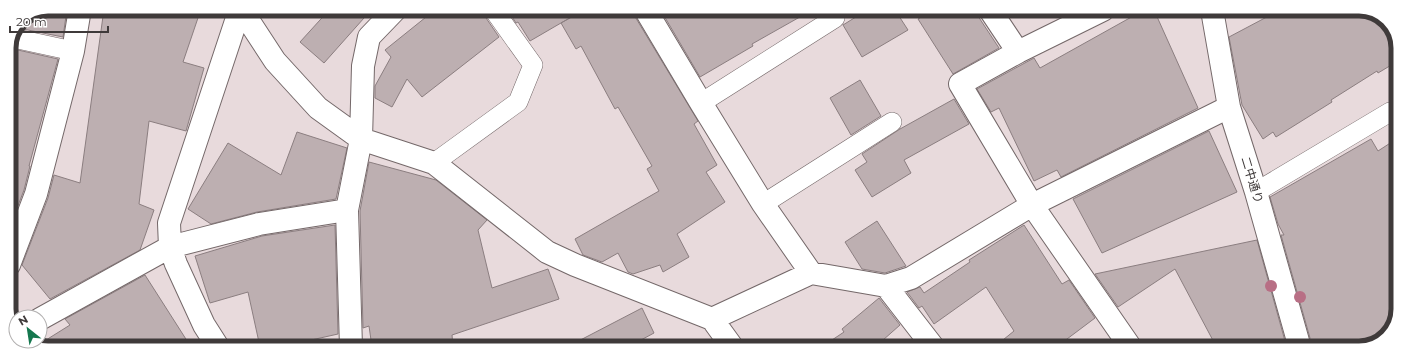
<svg xmlns="http://www.w3.org/2000/svg" width="1407" height="357" viewBox="0 0 1407 357" font-family="Montserrat,'Noto Sans JP',sans-serif">
  <style>
    .building { fill: #bdafb1; stroke: #8b7e80 }
    .lines { fill: none; stroke-linecap: round; stroke-linejoin: round }
    .service-casing { stroke: #746869; stroke-width: 20 }
    .minor-casing { stroke: #746869; stroke-width: 24 }
    .service { stroke: #fff; stroke-width: 19 }
    .minor { stroke: #fff; stroke-width: 22 }
    .tree { fill: #b86f85 }
    .labels { text-anchor: middle; stroke-width: 3; stroke-linejoin: round; paint-order: stroke }
    .street-label { font-size: 12px; fill: #3f3a3a; stroke: #fff }
    .rim { fill: none; stroke: #3f3a3a; stroke-width: 5 }
  </style>
  <rect width="100%" height="100%" fill="#e8dadc"/>
  <path class="building" d="M48 9H67L63 37 18 28 21 20Z
    M104 9H201L183 62 204 68 186 131 149 121 139 204 154 210 140 250 50 299 22 265 48 198 54 175 80 183Z
    M330 9H372L324 63 300 42Z
    M436 9H482L484 15 499 37 422 97 407 79 392 107 375 98V86L391 57 385 50Z
    M507 9H585L530 41 518 22 516 23Z
    M586 9H633L634 15 698 121 694 124 717 165 706 172 725 202 677 234 689 257 663 272 660 265 633 274 628 272 618 253 602 262 583 255 575 239 659 191 647 169 652 166 618 107 615 109 581 46 576 49 561 23Z
    M660 9H814L752 44 753 46 700 77Z
    M867 10H895L908 30 862 57 843 25Z
    M933 10H974L999 48 953 74 918 19Z
    M1144 10H1154L1198 108 1061 177 1057 170 1034 181 999 108 991 112 977 89 1034 58 1040 68Z
    M1280 10H1366L1386 21 1398 44V61L1378 73 1377 71 1331 100 1332 102 1276 137 1273 132 1263 139 1242 105 1229 37Z
    M9 48 58 59 29 166H30L24 190 9 229Z
    M860 80 881 116 851 135 830 98Z
    M954 99 969 124 904 160 911 173 872 197 855 170 867 162 862 154 900 129Z
    M1209 131 1237 192 1102 253 1073 199Z
    M297 132 347 148 336 199 257 212 211 224 188 209 228 143 281 175Z
    M1398 138 1397 316 1383 340 1359 348H1309L1310 338 1281 235H1284L1278 224 1270 197 1371 139 1378 151Z
    M369 162 436 180 487 220 478 230 492 288 548 269 559 299 452 335 453 347H372L369 326 363 328 360 211Z
    M877 221 906 266 885 273 862 269 845 242Z
    M335 225 338 334 280 347H260L248 292 210 303 195 256 262 236Z
    M1024 225 1062 284 1069 280 1095 318 1055 348H993L1014 331 986 287 934 324 922 306 919 308 907 292 920 287 924 293 970 262 969 260Z
    M1257 240 1285 341 1284 348H1217L1175 269 1118 307 1095 274Z
    M145 275 191 347H41L38 345 70 325 65 319Z
    M879 298 900 325 874 348H820L844 332 842 329Z
    M642 308 654 333 626 348H565Z"/>
  <g class="lines">
    <defs>
      <path id="service" d="M13 38 73 51
        M701 103 835 18
        M434 163 518 102 533 65 493 9
        M1256 192 1390 112
        M763 204 892 122"/>
      <path id="minor" d="M241 9 275 61 318 108 361 139 434 163 547 252 575 265 712 319 733 348
        M645 9 701 103 763 204 811 273
        M990 10 1018 52
        M1103 10 1018 52 960 84 1032 205 1129 345 1125 348
        M1212 10 1229 107 1256 192 1298 341 1296 348
        M9 265 36 194 73 51 80 9
        M886 286 934 348
        M40 319 170 247 259 224 347 210
        M712 319 811 273 886 286 911 278 1032 205 1229 107
        M218 347 204 325 176 264 170 247 169 223 240 9
        M351 347 347 210 361 139 363 66 369 37 396 9"/>
    </defs>
    <use href="#service" class="service-casing"/>
    <use href="#minor" class="minor-casing"/>
    <use href="#service" class="service"/>
    <use href="#minor" class="minor"/>
  </g>
  <g class="tree">
    <circle cx="1271" cy="286" r="6"/>
    <circle cx="1300" cy="297" r="6"/>
  </g>
  <g class="labels">
    <g class="street-label">
      <text transform="translate(1252 180) rotate(73)" y="4">二中通り</text>
    </g>
  </g>
  <path d="M0 0H1407V357H0ZM48 16H1359A32 32 0 0 1 1391 48V309A32 32 0 0 1 1359 341H48A32 32 0 0 1 16 309V48A32 32 0 0 1 48 16Z" fill="#fff" fill-rule="evenodd"/>
  <path class="rim" d="M48 16H1359A32 32 0 0 1 1391 48V309A32 32 0 0 1 1359 341H48A32 32 0 0 1 16 309V48A32 32 0 0 1 48 16Z"/>
  <g transform="translate(28 329) rotate(330)"><circle r="19" fill="#ffffff" stroke="#b2b0b0"/>
  <path d="M0-3L7 15L0 10L-7 15Z" fill="#15774e"/>
  <text y="-6" font-size="11" font-weight="bold" text-anchor="middle" fill="#3f3a3a">N</text>
  </g>
  <path d="M10 26v6h98v-6" fill="none" stroke="#3f3a3a" stroke-width="2"/>
  <text x="16" y="26" font-size="12" fill="#3f3a3a" stroke="#ffffff" stroke-width="3" paint-order="stroke">20 m</text>
</svg>
